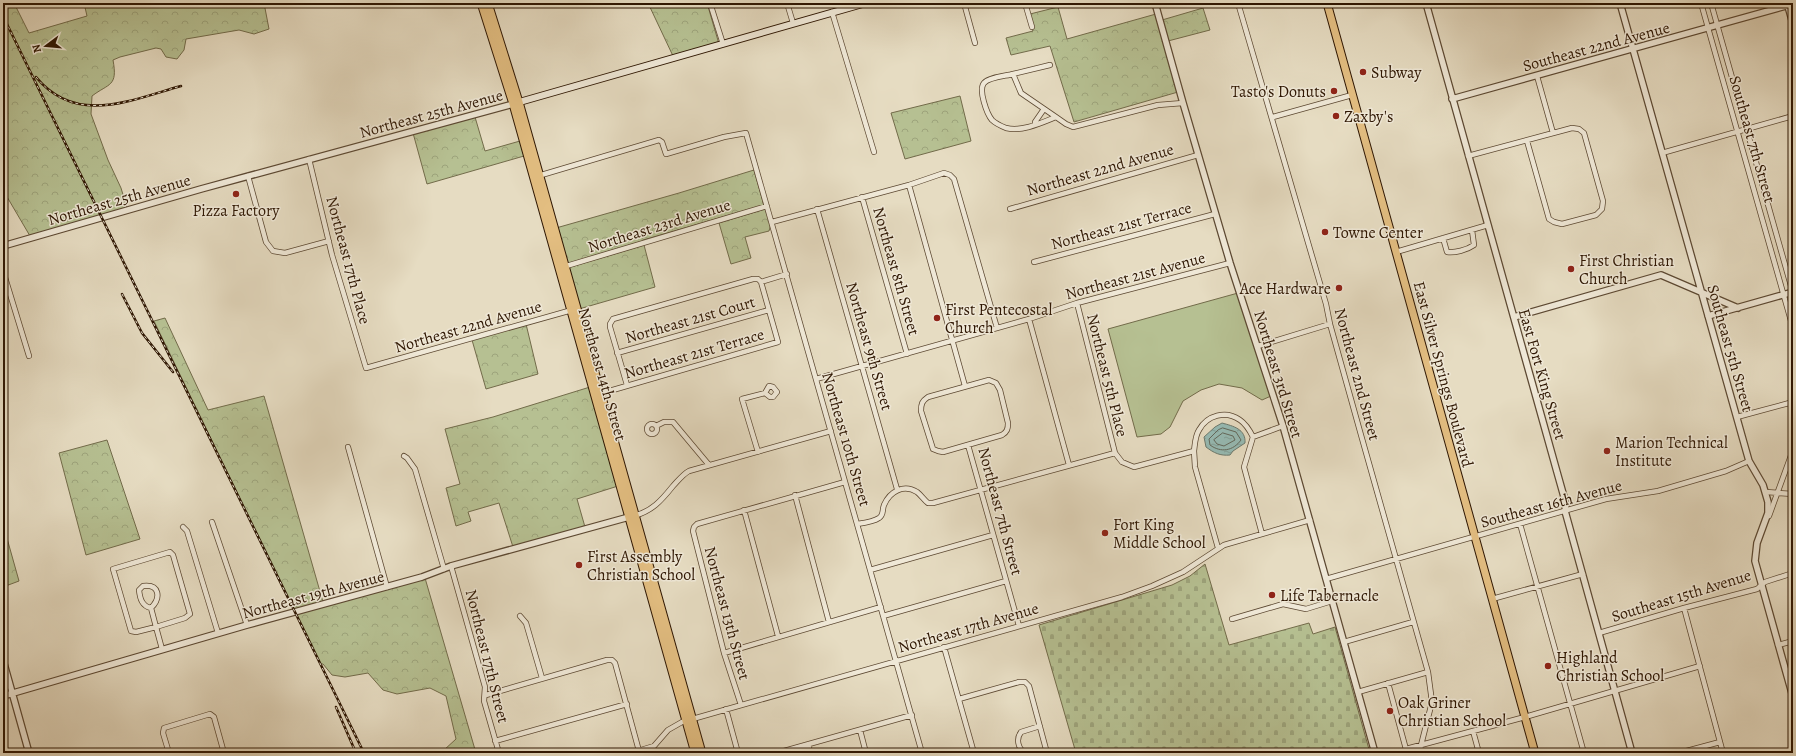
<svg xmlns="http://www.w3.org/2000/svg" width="1796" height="756" viewBox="0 0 1796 756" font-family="Alegreya,serif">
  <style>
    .green { fill: #b6c092; stroke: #726b4a }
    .forest { fill: url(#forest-crowns); stroke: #726b4a }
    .cemetery { fill: url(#cemetery-stones); stroke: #726b4a }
    .water { fill: url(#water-ripples); stroke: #6c796d }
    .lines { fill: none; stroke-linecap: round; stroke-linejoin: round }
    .shore { stroke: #62685b; stroke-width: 1 }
    .minor-casing { stroke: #5c4832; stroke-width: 6 }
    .tertiary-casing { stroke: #5c4832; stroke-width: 8 }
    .secondary-casing { stroke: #2e1602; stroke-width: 8 }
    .primary-casing { stroke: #2e1602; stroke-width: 9 }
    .minor { stroke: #efe8d7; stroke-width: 4.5 }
    .tertiary { stroke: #efe8d7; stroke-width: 5.5 }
    .secondary { stroke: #efe8d7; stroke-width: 6 }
    .primary { stroke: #e3be81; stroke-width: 7 }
    .rail-casing { stroke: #2e1602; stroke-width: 2.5 }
    .rail { stroke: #efe8d7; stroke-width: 1; stroke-dasharray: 3; stroke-linecap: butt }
    .poi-dot { fill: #8f2418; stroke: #efe8d7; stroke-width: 1.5 }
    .labels { text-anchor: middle; stroke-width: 3; stroke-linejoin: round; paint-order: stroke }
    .street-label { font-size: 16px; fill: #2e1602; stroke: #efe8d7 }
    .poi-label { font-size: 16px; fill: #2e1602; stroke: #efe8d7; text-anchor: start }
  </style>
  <defs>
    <pattern id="forest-crowns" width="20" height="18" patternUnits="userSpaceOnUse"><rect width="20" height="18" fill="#b6c092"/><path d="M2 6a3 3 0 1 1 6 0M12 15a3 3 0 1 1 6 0" fill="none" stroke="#9da47c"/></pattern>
    <pattern id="cemetery-stones" width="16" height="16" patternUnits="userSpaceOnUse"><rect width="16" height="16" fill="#b6c092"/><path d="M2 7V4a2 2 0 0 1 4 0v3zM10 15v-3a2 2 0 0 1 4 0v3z" fill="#9da47c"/></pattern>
    <pattern id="water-ripples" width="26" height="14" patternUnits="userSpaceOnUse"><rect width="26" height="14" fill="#96bbb4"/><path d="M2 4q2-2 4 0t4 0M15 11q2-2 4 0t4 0" fill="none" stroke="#82a099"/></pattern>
  </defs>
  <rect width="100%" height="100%" fill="#e6dcc2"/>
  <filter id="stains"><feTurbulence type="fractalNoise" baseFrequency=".005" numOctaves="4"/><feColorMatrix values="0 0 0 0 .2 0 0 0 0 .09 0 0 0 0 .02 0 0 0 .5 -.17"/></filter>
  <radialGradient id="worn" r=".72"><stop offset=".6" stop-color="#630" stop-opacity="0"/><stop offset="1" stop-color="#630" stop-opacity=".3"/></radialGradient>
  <path class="green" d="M1238 293 1271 396 1262 400 1242 388 1219 384 1201 390 1183 401 1170 427 1161 434 1137 437 1108 329Z"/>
  <path class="forest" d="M3 3H14L29 33 87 16 84 3H264L269 29 254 34 239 30 186 39 184 50 177 59 166 57 161 49 156 48 120 57 113 60C118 87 109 83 92 96L91 114 108 160 121 188 127 208 30 236 3 190Z
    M648 3H707L719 44 673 56Z
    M1058 7 1067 39 1156 14 1178 92 1074 122 1050 46 1011 55 1006 38 1033 31 1032 29 1034 28 1030 14Z
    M1203 8 1210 30 1168 41 1162 20Z
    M960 96 971 141 905 159 891 113Z
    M475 117 485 151 520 141 524 156 427 184 413 133Z
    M754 170 764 205 643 240V241L566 264 556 228 679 193Z
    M765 209 771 224 769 231 745 237 751 258 731 264 719 223Z
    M644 245 655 287 579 309 567 268Z
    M165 318 208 410 264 396 323 602 294 610 154 321Z
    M526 324 538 374 486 389 472 340Z
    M590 387 618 486 577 499 585 527 513 547 499 503 468 512 471 521 456 526 446 488 460 484 445 429 493 417Z
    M107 440 140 539 86 555 59 453Z
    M3 524 19 581 3 587Z
    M425 578 476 753H444V750L456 739 446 696 430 688 397 694 383 690 368 673 345 677 332 675 323 664H320L296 614Z"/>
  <path class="cemetery" d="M1205 564 1229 645 1309 623 1313 634 1335 627 1370 753H1076L1039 625 1172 585 1190 576Z"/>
  <path class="water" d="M1222 423C1233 426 1246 429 1245 443L1233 451 1230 455C1220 456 1214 453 1206 447L1204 437 1215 427Z"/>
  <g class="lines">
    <path class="shore" d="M1223 428 1236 432 1241 440C1233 451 1221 453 1210 445L1209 439 1218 430Z
      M1223 433 1233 436 1235 440 1224 446 1217 444 1214 440Z"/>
    <defs>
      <path id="minor" d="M710 3 723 44
        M787 3 793 23
        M964 3 975 43
        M1025 3 1032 27
        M1238 3C1267 104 1297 204 1326 304L1330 324 1361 435 1428 672 1432 702 1419 753
        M1701 3 1793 328
        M1711 3 1793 293
        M832 12 874 152
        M1013 74 1021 93 1056 117C1041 123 1022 132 1006 128 1001 126 996 124 992 120 987 114 978 90 984 83 989 77 1006 76 1013 74Z
        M1013 74 1050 65
        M1537 76 1553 133
        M1056 117 1066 124 1073 127 1158 105 1183 103
        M1273 117 1352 95
        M1035 125V122L1044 109
        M1662 153 1793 116
        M1468 156 1572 128 1579 129 1584 133 1603 201 1602 209 1596 215 1562 224 1554 222 1549 219 1527 141
        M309 159 332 255 366 368 572 310
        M248 176 266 242 273 251 285 253 329 241
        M538 176 659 140 662 142 666 154 724 137 746 133 922 753
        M909 185 965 386
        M862 197 907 354
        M817 209 897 489
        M1010 209 1198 155
        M772 222 909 185 944 173 950 175 954 179 997 328
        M1443 238 1447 252C1455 253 1467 250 1474 245L1472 230
        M1396 252 1488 225
        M1034 262 1215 214
        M563 267 767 206
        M3 271 29 356
        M1077 303 1115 453
        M1029 319 1069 465
        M1258 346 1330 324
        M617 353 769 310
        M816 379 1029 319 1077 303 1230 263
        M989 380 996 383 1000 390 1008 423C1008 429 1007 432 1002 435L943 452 938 451 933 449 921 411C921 404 922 401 928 397Z
        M627 385 610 327V324L613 319 753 279H758L761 282 787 274
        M599 394 778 342 761 282
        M1737 417 1793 402
        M647 429a5 5 0 1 1 10 0a5 5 0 1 1-10 0Z
        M656 426 664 422H673L709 465
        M1253 437 1244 467 1262 534
        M1253 437 1283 426
        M968 445 1019 626
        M348 447 387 587
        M1194 451 1195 467 1218 548
        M758 452 742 399 765 393 770 397H773L777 392 773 387 769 386 765 393
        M404 456 407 458 415 469 444 569
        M1766 492 1793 494
        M795 495 829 622
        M744 510 778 636
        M634 516C652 511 661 501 673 486 678 481 682 475 689 471L831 431
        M1769 516 1793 450
        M212 522 247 625
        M857 524C864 523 873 522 879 518 884 515 882 510 884 505 890 491 904 484 917 492 921 495 924 500 928 503H933L1115 453 1122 462 1134 467 1194 451C1195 444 1195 436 1199 430 1207 415 1226 410 1240 420 1246 424 1250 431 1253 437
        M1520 524 1584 753
        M183 527 187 531 218 633
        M451 566 485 687 484 701 499 753
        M870 570 993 535
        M1326 579 1606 499 1658 491 1726 471 1749 461
        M1492 599 1583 574
        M151 608C161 598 160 584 143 586L139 590C140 599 142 606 151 608L156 627 185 618 190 614 173 555 170 552 113 569 131 631 136 632 156 627 162 649
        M1684 608 1723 753
        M520 616 526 623 542 678
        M883 616 1006 581
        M1232 619 1283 604 1306 609 1332 601
        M1599 633 1684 608 1757 589 1765 582 1793 573
        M1344 642 1413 622
        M1778 645 1793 641
        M944 647 974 753
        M724 653 881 607
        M1388 683 1407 753
        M1358 692 1428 672
        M486 695 607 660H612L615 663 639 751
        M959 699 1019 682H1025L1029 686 1047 753
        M741 705 724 653 693 531 694 527 697 524 845 482
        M726 709 738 753
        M860 730 866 753
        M1473 731 1479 753
        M495 741 627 704
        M808 745 811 753
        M1406 749 1525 717 1700 666
        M169 753 163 733 164 728 210 714 214 717 224 753
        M631 753 654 746 668 730 682 722 1122 597 1152 586 1183 572 1224 545 1310 520
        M777 753 912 715
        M1024 753C1018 747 1016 739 1021 732L1040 726
        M1035 753 1046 751
        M1679 753 1720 742"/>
      <path id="tertiary" d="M1155 3 1183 103 1230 263 1283 426 1375 753
        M1426 3 1557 472 1566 504 1565 511 1632 753
        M1620 3 1749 461 1763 485 1768 502V513L1757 543 1755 561 1793 697
        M1788 6 1793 24
        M1452 99 1793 4
        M3 246 201 189 513 104
        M1708 316 1793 292
        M1514 317 1661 275 1738 308
        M3 660 29 753
        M3 696 247 625 422 577 451 566 629 517"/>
      <path id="secondary" d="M516 103 866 3"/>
      <path id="primary" d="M481 3 513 104 695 753
        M488 3 519 102 702 753
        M1327 3 1535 753"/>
    </defs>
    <use href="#minor" class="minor-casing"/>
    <use href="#tertiary" class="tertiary-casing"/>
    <use href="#secondary" class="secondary-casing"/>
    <use href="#primary" class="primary-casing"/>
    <use href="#minor" class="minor"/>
    <use href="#tertiary" class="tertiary"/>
    <use href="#secondary" class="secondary"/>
    <use href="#primary" class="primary"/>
    <defs>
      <path id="rail" d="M3 16 364 753
        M36 77C76 126 131 100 181 86
        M122 294 142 333 173 372
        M336 707 356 753"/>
    </defs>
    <use href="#rail" class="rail-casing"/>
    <use href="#rail" class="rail"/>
  </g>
  <g class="poi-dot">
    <circle cx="1363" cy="72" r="4"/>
    <circle cx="1334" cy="91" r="4"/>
    <circle cx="1336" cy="116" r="4"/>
    <circle cx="236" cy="194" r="4"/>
    <circle cx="1325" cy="232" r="4"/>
    <circle cx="1571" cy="269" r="4"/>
    <circle cx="1339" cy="288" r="4"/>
    <circle cx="937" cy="318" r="4"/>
    <circle cx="1607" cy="451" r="4"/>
    <circle cx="1105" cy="533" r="4"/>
    <circle cx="579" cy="565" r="4"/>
    <circle cx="1272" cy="595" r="4"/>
    <circle cx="1548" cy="666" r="4"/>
    <circle cx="1390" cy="711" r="4"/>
  </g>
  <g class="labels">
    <g class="street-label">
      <text transform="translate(1596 46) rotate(-15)" y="6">Southeast 22nd Avenue</text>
      <text transform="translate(431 113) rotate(-15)" y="6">Northeast 25th Avenue</text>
      <text transform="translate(1753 139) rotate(74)" y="6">Southeast 7th Street</text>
      <text transform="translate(1100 169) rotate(-16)" y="6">Northeast 22nd Avenue</text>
      <text transform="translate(119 199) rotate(-16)" y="6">Northeast 25th Avenue</text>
      <text transform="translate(659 225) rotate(-17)" y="6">Northeast 23rd Avenue</text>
      <text transform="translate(1121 225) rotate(-15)" y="6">Northeast 21st Terrace</text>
      <text transform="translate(349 260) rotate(75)" y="6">Northeast 17th Place</text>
      <text transform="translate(897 271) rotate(74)" y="6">Northeast 8th Street</text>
      <text transform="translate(1135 275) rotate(-15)" y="6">Northeast 21st Avenue</text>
      <text transform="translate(690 319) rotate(-16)" y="6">Northeast 21st Court</text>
      <text transform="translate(468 326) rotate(-16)" y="6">Northeast 22nd Avenue</text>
      <text transform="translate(870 346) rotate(74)" y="6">Northeast 9th Street</text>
      <text transform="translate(1731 348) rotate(74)" y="6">Southeast 5th Street</text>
      <text transform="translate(694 353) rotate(-16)" y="6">Northeast 21st Terrace</text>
      <text transform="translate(603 374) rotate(74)" y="6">Northeast 14th Street</text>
      <text transform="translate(1279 374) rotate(73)" y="6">Northeast 3rd Street</text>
      <text transform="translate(1358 374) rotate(75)" y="6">Northeast 2nd Street</text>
      <text transform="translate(1444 374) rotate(75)" y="6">East Silver Springs Boulevard</text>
      <text transform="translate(1543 374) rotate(74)" y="6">East Fort King Street</text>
      <text transform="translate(1108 375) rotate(76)" y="6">Northeast 5th Place</text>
      <text transform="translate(847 439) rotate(74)" y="6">Northeast 10th Street</text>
      <text transform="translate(1551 503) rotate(-15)" y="6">Southeast 16th Avenue</text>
      <text transform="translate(1001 511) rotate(75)" y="6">Northeast 7th Street</text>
      <text transform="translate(313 594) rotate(-15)" y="6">Northeast 19th Avenue</text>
      <text transform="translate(1681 595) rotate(-17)" y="6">Southeast 15th Avenue</text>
      <text transform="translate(728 613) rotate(75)" y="6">Northeast 13th Street</text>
      <text transform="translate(968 627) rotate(-16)" y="6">Northeast 17th Avenue</text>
      <text transform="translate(488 656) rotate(76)" y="6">Northeast 17th Street</text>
    </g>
    <g class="poi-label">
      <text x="1371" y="78">Subway</text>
      <text x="1326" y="97" text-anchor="end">Tasto's Donuts</text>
      <text x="1344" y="122">Zaxby's</text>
      <text x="236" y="216" text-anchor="middle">Pizza Factory</text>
      <text x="1333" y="238">Towne Center</text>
      <text x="1579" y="266">First Christian<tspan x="1579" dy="18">Church</tspan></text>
      <text x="1331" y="294" text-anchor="end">Ace Hardware</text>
      <text x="945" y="315">First Pentecostal<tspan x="945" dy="18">Church</tspan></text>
      <text x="1615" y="448">Marion Technical<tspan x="1615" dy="18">Institute</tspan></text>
      <text x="1113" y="530">Fort King<tspan x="1113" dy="18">Middle School</tspan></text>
      <text x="587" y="562">First Assembly<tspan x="587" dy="18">Christian School</tspan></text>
      <text x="1280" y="601">Life Tabernacle</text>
      <text x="1556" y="663">Highland<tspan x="1556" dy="18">Christian School</tspan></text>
      <text x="1398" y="708">Oak Griner<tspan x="1398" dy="18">Christian School</tspan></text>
    </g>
  </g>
  <rect width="1796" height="756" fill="none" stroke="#e6dcc2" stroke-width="16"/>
  <rect x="4" y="4" width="1788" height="748" fill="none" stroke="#2e1602" stroke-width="2"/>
  <rect x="8" y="8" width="1780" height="740" fill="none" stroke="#2e1602"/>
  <g transform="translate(46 46) rotate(254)" stroke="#efe8d7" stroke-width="3" paint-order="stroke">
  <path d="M0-3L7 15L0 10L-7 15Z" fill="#2e1602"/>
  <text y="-6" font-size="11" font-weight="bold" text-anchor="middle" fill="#2e1602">N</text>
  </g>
  <rect width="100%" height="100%" filter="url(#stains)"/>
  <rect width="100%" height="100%" fill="url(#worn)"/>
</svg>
